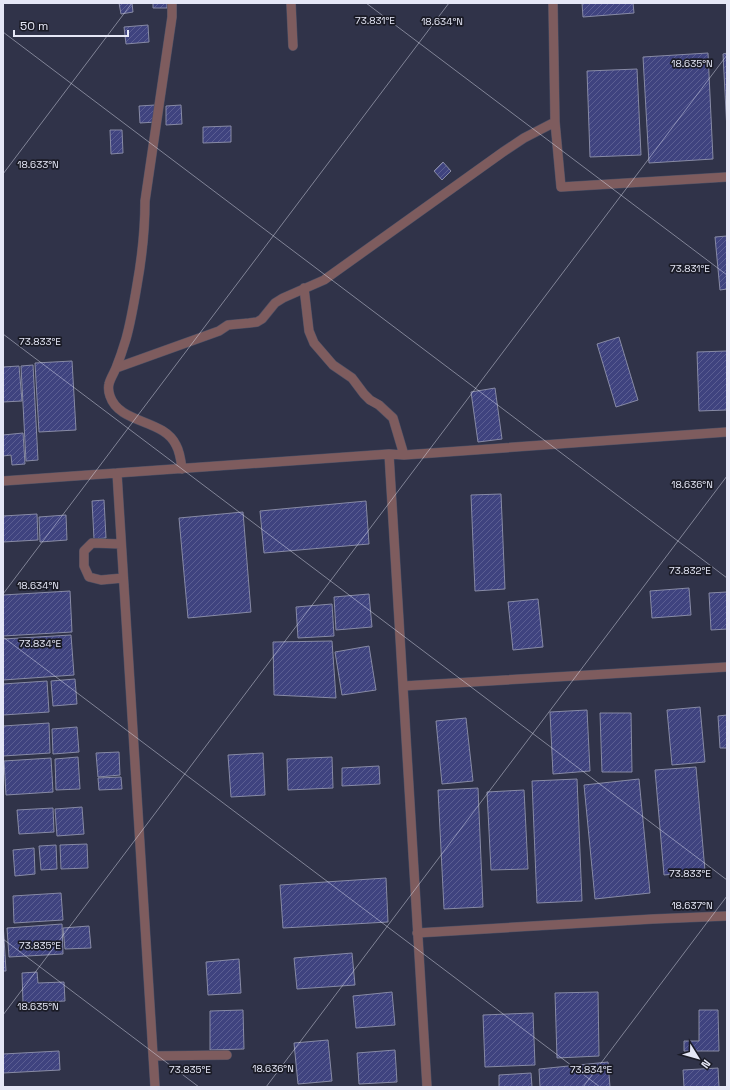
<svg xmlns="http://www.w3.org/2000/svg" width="730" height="1090" viewBox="0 0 730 1090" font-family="'Space Grotesk',sans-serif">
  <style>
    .building { fill: url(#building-hatch); stroke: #878aa5 }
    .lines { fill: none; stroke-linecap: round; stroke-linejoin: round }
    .lane-casing { stroke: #4d5065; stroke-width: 10 }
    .lane { stroke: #7e5c5e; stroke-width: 9 }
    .ticks { fill: none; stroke: #e5e7f6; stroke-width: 1; stroke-opacity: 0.45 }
    .ticks-label { font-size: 10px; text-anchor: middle; fill: #e5e7f6; stroke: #1a1b26; stroke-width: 3.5; stroke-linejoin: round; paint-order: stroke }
  </style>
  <defs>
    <pattern id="building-hatch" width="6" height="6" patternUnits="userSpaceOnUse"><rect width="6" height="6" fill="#3f437f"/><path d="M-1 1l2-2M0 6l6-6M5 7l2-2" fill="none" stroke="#5b5e92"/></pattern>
  </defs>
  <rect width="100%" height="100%" fill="#303349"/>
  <path class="building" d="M119 3H132L133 12 121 14Z
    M153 3H167V8H153Z
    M582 3H633L634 13 583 17Z
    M148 25 149 42 126 44 124 27Z
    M708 53 713 159 649 163 643 57Z
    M727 53V131L723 54Z
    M637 69 641 155 590 157 587 71Z
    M155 105 156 122 140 123 139 106Z
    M181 105 182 124 166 125V106Z
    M231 126V142L203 143V127Z
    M110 130H122L123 153 111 154Z
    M443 162 451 171 442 180 434 171Z
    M727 236V289L720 290 715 237Z
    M619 337 638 400 616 407 597 344Z
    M727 351V410L699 411 697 352Z
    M72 361 76 430 39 432 35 363Z
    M33 365 38 460 26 461 21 366Z
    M19 366 22 401 3 402V367Z
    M495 388 502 439 478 442 471 392Z
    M23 433 25 464 12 465 11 455 3 456V435Z
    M501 494 505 589 475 591 471 495Z
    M104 500 106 538 94 539 92 501Z
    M366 501 369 544 264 553 260 511Z
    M243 512 251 612 188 618 179 518Z
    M37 514 38 540 3 542V516Z
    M66 515 67 540 40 542 39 517Z
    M689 588 691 615 652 618 650 591Z
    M70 591 72 632 3 636V595Z
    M727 592V629L711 630 709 593Z
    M369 594 372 627 336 630 334 597Z
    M538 599 543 647 513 650 508 602Z
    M332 604 334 636 298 638 296 607Z
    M71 635 74 675 3 680V639Z
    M332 641 336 698 274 695 273 642Z
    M369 646 376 690 342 695 335 652Z
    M75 679 77 704 53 706 51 681Z
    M47 681 49 712 3 715V684Z
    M700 707 705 762 672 765 667 710Z
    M587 710 590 771 553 774 550 712Z
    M600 713H631L632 772H602Z
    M727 715V748H720L718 716Z
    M466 718 473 781 442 784 436 721Z
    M49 723 50 753 3 756V726Z
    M77 727 79 752 53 754 52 729Z
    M119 752 120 775 98 777 96 753Z
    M263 753 265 795 231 797 228 755Z
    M78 757 80 789 56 790 55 759Z
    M332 757 333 788 288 790 287 759Z
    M51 758 53 792 6 795 4 761Z
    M379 766 380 784 342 786V768Z
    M696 767 705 871 664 875 655 770Z
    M121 777 122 789 99 790 98 778Z
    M577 779 582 901 537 903 532 781Z
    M639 779 650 893 595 899 584 785Z
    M478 788 483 907 444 909 438 790Z
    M524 790 528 869 491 870 487 792Z
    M82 807 84 834 57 836 55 809Z
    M53 808 54 832 19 834 17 810Z
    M87 844 88 868 61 869 60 845Z
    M56 845 57 869 41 870 39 846Z
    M34 848 35 874 15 876 13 850Z
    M386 878 388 922 283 928 280 885Z
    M61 893 63 920 14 923 13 896Z
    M3 922 6 971H3Z
    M62 924 63 954 9 957 7 928Z
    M89 926 91 948 65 949 63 928Z
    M352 953 355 985 297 989 294 958Z
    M239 959 241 993 208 995 206 962Z
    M37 972 38 983 64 982 65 1001 23 1003 22 973Z
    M392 992 395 1025 356 1028 353 996Z
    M598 992 599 1056 557 1058 555 993Z
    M243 1010 244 1049 210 1050V1011Z
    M699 1010H718L719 1051H684V1041H699Z
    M533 1013 535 1065 485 1067 483 1015Z
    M328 1040 332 1081 298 1084 294 1043Z
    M395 1050 397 1082 359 1084 357 1053Z
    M59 1051 60 1070 3 1073V1054Z
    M608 1062 610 1087H540L539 1069Z
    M718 1068 719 1087H684L683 1070Z
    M531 1073 532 1087H499V1075Z"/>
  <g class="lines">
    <defs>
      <path id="lane" d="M172 3V17L145 201C145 229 142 257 137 285 134 303 131 321 126 339 123 349 120 358 116 368 114 373 110 379 109 384 108 388 109 393 110 396 119 424 164 419 176 445 180 452 181 461 182 469
        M291 3 293 46
        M553 3 555 122 561 187 727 177
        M304 288 309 331 314 343 333 365 352 378 364 394 370 400 379 405 393 418 404 455
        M116 368 219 331 228 325 249 323 257 322 262 319 275 303 283 298 324 280 503 152 524 138 555 122
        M389 454 427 1087
        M117 473 155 1087
        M3 481 389 454 404 455 727 432
        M121 544 92 543 84 551V566L89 577 101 580 123 578
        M403 686 727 667
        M417 933 653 919 727 916
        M153 1056 227 1055"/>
    </defs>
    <use href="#lane" class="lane-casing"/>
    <use href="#lane" class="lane"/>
  </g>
  <path class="ticks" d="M366 3 727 275M3 32 727 578M3 174 132 3M3 334 727 880M3 594 449 3M3 637 600 1087M3 939 199 1087M3 1015 727 55M266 1087 727 476M583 1087 727 896"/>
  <g class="ticks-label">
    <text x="375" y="24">73.831°E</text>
    <text x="442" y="25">18.634°N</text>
    <text x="692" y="67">18.635°N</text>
    <text x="38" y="168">18.633°N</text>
    <text x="690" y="272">73.831°E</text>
    <text x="40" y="345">73.833°E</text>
    <text x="692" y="488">18.636°N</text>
    <text x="690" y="574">73.832°E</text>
    <text x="38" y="589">18.634°N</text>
    <text x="40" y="647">73.834°E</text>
    <text x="690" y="877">73.833°E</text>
    <text x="692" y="909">18.637°N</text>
    <text x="40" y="949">73.835°E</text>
    <text x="38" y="1010">18.635°N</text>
    <text x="273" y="1072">18.636°N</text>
    <text x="190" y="1073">73.835°E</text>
    <text x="591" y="1073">73.834°E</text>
  </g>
  <rect width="730" height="1090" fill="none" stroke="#e5e7f6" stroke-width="8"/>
  <g transform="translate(698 1058) rotate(127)" stroke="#1a1b26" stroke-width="3" paint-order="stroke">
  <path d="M0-3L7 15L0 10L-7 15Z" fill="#e5e7f6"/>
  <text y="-6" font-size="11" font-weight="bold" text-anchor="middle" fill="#e5e7f6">N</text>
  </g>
  <path d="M14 30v6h114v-6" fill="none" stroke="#e5e7f6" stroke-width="2"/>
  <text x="20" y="30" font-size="12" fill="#e5e7f6" stroke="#1a1b26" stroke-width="3" paint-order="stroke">50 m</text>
</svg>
